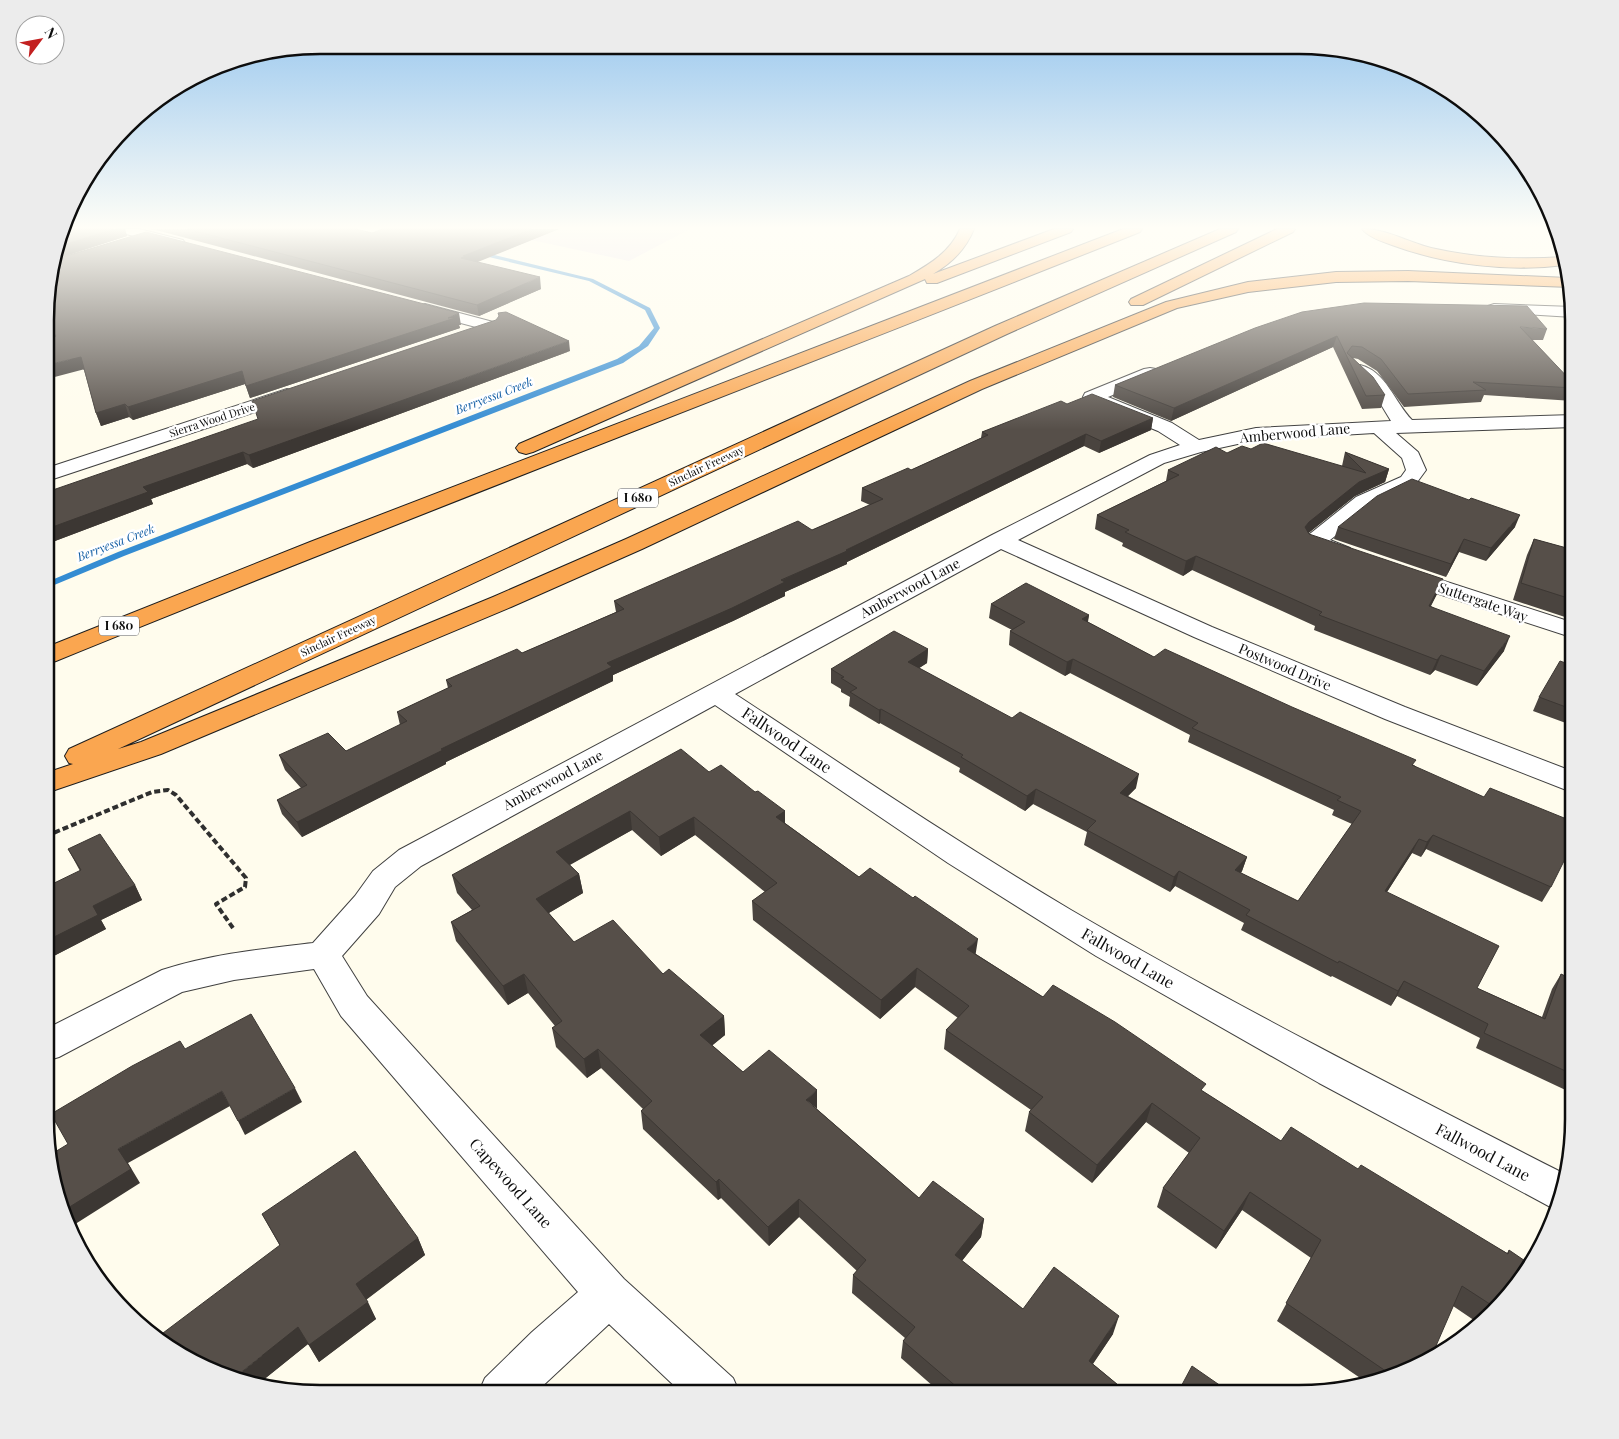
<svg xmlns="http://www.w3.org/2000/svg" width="1619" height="1439" viewBox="0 0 1619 1439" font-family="'Playfair Display',serif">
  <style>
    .industrial { fill: #ece1ec }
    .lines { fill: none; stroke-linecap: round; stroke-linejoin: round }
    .stream { fill: #348cd2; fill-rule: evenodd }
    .minor-casing { stroke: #404040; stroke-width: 2 }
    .motorway-casing { stroke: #1e1e1e; stroke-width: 2 }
    .path { stroke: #2f2f2f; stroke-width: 4; stroke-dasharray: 6 3; stroke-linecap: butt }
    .minor { fill: #fff; fill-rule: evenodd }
    .motorway { fill: #faa650; fill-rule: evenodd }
    .wall { fill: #4a443f }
    .shaded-wall { fill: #3c3733 }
    .building { fill: #564f49; stroke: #3c3733 }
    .labels { text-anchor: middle; stroke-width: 5; stroke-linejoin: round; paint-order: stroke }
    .far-street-label { font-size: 11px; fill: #0d0d0d; stroke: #fff }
    .far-water-label { font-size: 12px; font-style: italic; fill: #125da4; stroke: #fff }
    .shield { fill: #fff; stroke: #565656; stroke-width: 1 }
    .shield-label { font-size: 12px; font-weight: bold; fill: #0d0d0d }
    .street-label { font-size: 14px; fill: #0d0d0d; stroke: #fff }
    .near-street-label { font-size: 16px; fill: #0d0d0d; stroke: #fff }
    .rim { fill: none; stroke: #0d0d0d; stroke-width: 2.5 }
  </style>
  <rect width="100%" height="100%" fill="#fffced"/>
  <path class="industrial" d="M480 229H690L629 261Z"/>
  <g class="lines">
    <path class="stream" d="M478 251 593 279 650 308 660 328 648 346 623 363 124 556 47 588V582L118 552 617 359 639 346 654 328 645 310 589 281 476 254V252Z"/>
    <defs>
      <path id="minor" d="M116 229H139L183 240 185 243 183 246 178 247 118 232Z
        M425 304 497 323 499 326 497 329 491 331 419 312 417 309 419 306Z
        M1494 304 1573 307V317L1488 312 1486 309 1488 306Z
        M1360 365C1386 371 1395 403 1412 420L1573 415V427L1396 433 1418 452 1426 470 1415 485 1372 507 1330 540 1350 548 1353 553 1350 558 1342 560 1334 558 1306 547 1303 542 1306 537 1356 497 1401 477 1406 470 1402 458 1374 433 1256 440 1201 452 1164 463 1018 540 1212 627 1405 707 1574 772V793L1385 719 1194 637 1001 549 735 694C846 767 956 842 1071 910 1232 1004 1398 1089 1563 1173L1556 1210 1319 1083 1096 956 948 863 715 705 421 866 395 887 379 914 342 956 367 996 624 1279 733 1378 740 1394H683L609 1324 534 1394H478L485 1378 532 1332 578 1292 341 1016 314 969 234 980 182 992 59 1057 46 1061V1029L162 970C211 954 262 949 313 943L355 896 373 871 399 850 992 535 1150 455 1180 445 1158 431 1085 401 1083 397 1085 393 1144 369 1150 368 1156 369 1159 373 1156 377 1108 397 1172 423 1199 440 1256 428 1391 421 1371 388 1351 370 1354 366Z
        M287 389 294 391 296 395 294 399 47 481V468Z
        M1404 568 1574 623V638L1396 580 1392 575 1396 570Z"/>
      <path id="motorway" d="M960 229H974C966 249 952 263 933 274L1054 229H1073L1071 232 937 283H927L925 279 533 452 526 454 519 452 516 448 519 444 909 276C930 264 950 252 960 229Z
        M1123 229H1142L1140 232C779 376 416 514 56 661L47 664V647L310 542Z
        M1220 229H1238L1236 232 1007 334 118 749 141 742 493 597 626 539 970 381 1166 302 1248 282 1336 272 1408 271 1568 278 1570 287 1408 281 1336 282 1248 292 1177 308 982 389 642 549 511 607 161 754 46 793V773L73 764 69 763 65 756 69 749 995 326Z
        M1277 229H1295L1293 232 1143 305H1131L1129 302 1131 299Z
        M1362 229C1386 228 1411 244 1436 249 1477 258 1521 260 1563 257L1565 265C1508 272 1446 265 1392 245 1383 242 1368 237 1362 229Z"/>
    </defs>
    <use href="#minor" class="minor-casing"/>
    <use href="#motorway" class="motorway-casing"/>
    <path class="path" d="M46 836 152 792 168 790 176 795 246 878 245 887 216 904 233 928"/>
    <use href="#minor" class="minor"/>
    <use href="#motorway" class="motorway"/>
  </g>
  <path class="wall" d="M66 229H125L127 236 63 257 461 325H459L460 328 250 398 245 384 133 420 129 417 101 426 96 413 84 370 47 341V284Z
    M148 229H356L372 233 383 229H559L476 262 541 289 479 316 156 230Z
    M1302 312 1547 329 1543 340H1532L1573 383V401L1484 395 1481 402 1404 407 1377 371 1358 359 1353 358 1385 395 1381 408 1362 409 1333 347 1171 421 1113 397 1115 385Z
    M570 351 253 468 247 464 151 499 153 504 47 544V492Z
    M1067 404 1153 418 1151 430 1099 453 1084 446 847 562V564L785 592V596L733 621 613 675V681L446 762V764L302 837 282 814 277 800 301 788 285 770 279 755 346 751 400 725 397 712 448 688 446 680 522 653 616 612 614 601 812 530 870 505 861 501 862 488 911 470 981 438 982 432Z
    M1251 449 1342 466 1345 452 1389 469 1385 482 1355 496 1308 533 1309 534 1437 594 1431 606 1504 651 1477 686 1435 670 1430 675 1314 630 1315 626 1192 570 1183 576 1122 546 1123 543 1095 529 1097 515 1166 481 1168 470 1227 453Z
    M1338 527H1515L1486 561 1459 552 1446 577 1334 539Z
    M1534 539 1574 550V620L1513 600 1527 555Z
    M991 604 1089 615 1088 622 1154 657 1414 765 1551 887 1542 902 1426 849 1421 857 1412 853 1387 892 1477 988 1542 1017 1552 989 1561 974 1574 980V1094L1476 1048 1480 1038 1397 996 1391 1006 1332 976 1331 977 1241 930 1244 923 1175 886 1170 892 1084 845 1087 832 1033 804 1025 811 959 772 960 768 880 723 879 724 849 706 850 697 841 692V689L831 683V669L928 649 927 663 919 668 1136 788 1128 796 1247 857 1242 871 1241 873 1298 901 1352 824 1332 815 1334 810 1188 742 1190 735 1070 673 1065 676 1009 645 1010 631 1012 630 989 618Z
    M1574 666V726L1533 711 1539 697Z
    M709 772 755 792 785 811V823L859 877 976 954 1043 997 1204 1092 1281 1141 1358 1169 1507 1253 1509 1250 1527 1272 1481 1325 1453 1306 1404 1373 1366 1382 1277 1321 1311 1258 1242 1210 1216 1249 1157 1207 1163 1188 1189 1153 1146 1122 1092 1183 1025 1131 1029 1112 1031 1110 944 1049 946 1030 958 1018 915 987 880 1019 753 920 752 901 765 892 695 835 661 856 632 830 570 865 579 874 583 893 549 913 574 942 663 974 724 1016 725 1035 712 1045 743 1072 817 1109 919 1198 984 1219 981 1237 962 1261 1023 1309 1113 1334 1093 1364 1129 1394H942L901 1358 903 1341 905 1338 852 1293 853 1275 857 1271 799 1217 769 1246 721 1198 718 1200 643 1129 641 1111 643 1109 601 1068 587 1078 556 1047 552 1028 555 1026 528 993 508 1005 456 941 451 922 472 910 457 893 452 875Z
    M68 849 135 885 142 900 101 920 106 929 46 960 80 871Z
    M262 1214 418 1238 425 1255 366 1300 376 1319 319 1362 308 1344 257 1385 280 1246Z"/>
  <path class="shaded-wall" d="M114 229H125L127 236 61 257 57 256 60 246Z
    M532 229H559L468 266 461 258 463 256Z
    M540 277 541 289 479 316 477 305Z
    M459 313 461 325H459L460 328 250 398 246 386 448 318Z
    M1337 336 1333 347 1171 421 1174 408Z
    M569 341 570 351 253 468 249 455Z
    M81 357 85 369 47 379V365Z
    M242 371 245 384 133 420 128 407Z
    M125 404 129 417 101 426 96 413Z
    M1153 418 1151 430 1099 453 1101 441Z
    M1086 434 1084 446 847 562V564L785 592V596L733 621 613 675V681L446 762V764L302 837 297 822 607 663 846 550Z
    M243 452 247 464 151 499 153 504 47 544V529L143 487Z
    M1389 469 1385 482 1355 496 1305 536V527L1309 522 1359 482Z
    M1520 515 1515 527 1486 561 1491 548Z
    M1464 539 1459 552 1446 577 1451 564Z
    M1196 556 1192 570 1183 576 1186 561Z
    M1443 579 1437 594 1423 620 1429 606Z
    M1089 615 1086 628 1082 619Z
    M1510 636 1504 651 1477 686 1484 671Z
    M928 649 927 663 907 676 908 662Z
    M1441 655 1435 670 1430 675 1437 660Z
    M1073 659 1070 673 1065 676 1067 662Z
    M881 709 880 723 879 724V710Z
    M1139 774 1136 788 1117 807 1120 793Z
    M1036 789 1033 804 1025 811 1027 796Z
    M630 811 632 830 560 870 556 852Z
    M785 811V830L776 817Z
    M694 817 695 835 661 856 659 837Z
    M1433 835 1426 849 1421 857 1427 842Z
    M1419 839 1412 853 1378 906 1385 891Z
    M1247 857 1242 871 1231 885 1235 870Z
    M1179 871 1175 886 1170 892 1174 877Z
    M579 874 583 893 540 918 536 899Z
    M135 885 142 900 101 920 106 929 46 960V941L93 906Z
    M978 939 975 958 967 949Z
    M917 968 915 987 880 1019 881 1000Z
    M524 974 528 993 508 1005 503 986Z
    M1404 981 1397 996 1391 1006 1398 991Z
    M724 1016 725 1035 702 1054 700 1035Z
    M598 1049 601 1068 587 1078 584 1059Z
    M295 1088 302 1102 245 1135 238 1121Z
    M817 1090V1109L806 1100Z
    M222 1091 230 1106 128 1163 140 1183 69 1228 66 1224 63 1211 118 1149Z
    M1152 1103 1146 1122 1092 1183 1097 1165Z
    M719 1179 721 1198 718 1200 716 1182Z
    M1250 1192 1242 1210 1216 1249 1224 1231Z
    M799 1199V1217L769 1246 768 1227Z
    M984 1219 981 1237 952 1273 955 1255Z
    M418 1238 425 1255 364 1301 356 1284Z
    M368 1302 376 1319 319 1362 309 1345Z
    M1119 1316 1113 1334 1083 1378 1089 1361Z
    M298 1327 308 1344 257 1385 234 1378Z"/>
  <path class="building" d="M66 229H114L60 246Z
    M187 229H356L372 233 383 229H532L463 256H466L461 258 540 277 477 305Z
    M146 232 459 313 448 318 458 317 246 386 242 371 128 407 125 404 96 413 81 357 47 365V341H51L56 336 51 329H47V284L57 255 63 257Z
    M1364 303 1527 306 1547 329 1520 327 1573 383V388L1473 382 1486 390 1408 394 1381 359 1362 347 1352 346 1347 353 1373 377 1385 395 1366 396 1337 336 1174 408 1115 385 1255 328 1302 312Z
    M506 312 569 341 249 455 243 452 143 487 148 492 47 529V492L258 419 252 401 496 320 499 316 498 313Z
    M1092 394 1153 418 1101 441 1086 434 846 550 847 551 781 580 785 582 732 608 607 663 612 667 441 749 443 750 297 822 277 800 307 785 279 755 328 733 346 751 407 721 397 712 452 686 446 680 517 649 522 653 624 609 614 601 798 521 812 530 883 499 862 488 908 468 911 470 988 435 982 432 1061 401 1067 404Z
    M1263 443 1366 473 1345 452 1389 469 1359 482 1309 522 1305 527 1309 534 1443 579 1429 606 1510 636 1484 671 1441 655 1437 660 1319 615 1322 612 1196 556 1186 561 1125 532 1129 530 1097 515 1179 475 1168 470 1216 447 1227 453 1242 446 1251 449Z
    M1412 479 1469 500 1471 498 1520 515 1491 548 1464 539 1451 564 1338 527 1377 496Z
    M1534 539 1574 550V600L1521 583Z
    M1026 583 1089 615 1082 619 1154 657 1165 649 1292 707 1416 760 1412 765 1484 797 1490 788 1574 822V841L1551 887 1433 835 1427 842 1419 839 1385 891 1499 946 1477 988 1545 1019 1561 974 1574 980V1075L1484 1033 1488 1024 1404 981 1398 991 1339 961 1338 963 1246 915 1250 910 1179 871 1174 877 1087 830 1096 821 1036 789 1027 796 961 757 963 755 881 709 879 710 850 692 857 688 841 678 844 677 831 669 894 631 928 649 908 662 1012 718 1020 712 1139 774 1120 793 1247 857 1235 870 1298 901 1361 811 1337 800 1341 797 1192 728 1198 723 1073 659 1067 662 1010 631 1025 622 991 604Z
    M1560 661 1574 666V710L1539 697Z
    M681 749 709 772 721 765 755 792 758 791 785 811 776 817 859 877 870 868 913 898 915 896 978 939 967 949 1043 997 1053 985 1115 1022 1206 1084 1201 1090 1281 1141 1291 1127 1358 1169 1361 1165 1508 1254 1509 1250 1531 1265 1527 1272 1496 1308 1462 1286 1432 1355 1404 1373 1393 1376 1286 1303 1321 1240 1250 1192 1224 1231 1163 1188 1200 1138 1152 1103 1097 1165 1029 1112 1043 1097 946 1030 969 1006 917 968 881 1000 752 901 777 883 694 817 659 837 630 811 556 852 579 874 536 899 574 942 613 920 663 974 669 969 724 1016 700 1035 743 1072 769 1050 817 1090 806 1100 919 1198 933 1181 984 1219 955 1255 1023 1309 1054 1267 1119 1316 1089 1361 1129 1394H965L903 1341 915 1327 853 1275 866 1260 799 1199 768 1227 719 1179 716 1182 641 1111 652 1101 598 1049 584 1059 552 1028 562 1021 524 974 503 986 451 922 480 906 452 875Z
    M100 834 135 885 93 906 98 915 46 941V887L81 870 68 849Z
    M251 1014 295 1088 238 1121 222 1091 118 1149 131 1169 63 1211 50 1155 68 1144 51 1114 132 1066 180 1041 185 1049Z
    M355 1151 418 1238 356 1284 368 1302 309 1345 298 1327 234 1378 199 1366 159 1336 280 1245 262 1214Z
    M1192 1366 1231 1393 1177 1394Z"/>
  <linearGradient id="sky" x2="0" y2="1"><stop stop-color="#91c3ee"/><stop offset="0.53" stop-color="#fffef7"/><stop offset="1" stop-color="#fffef7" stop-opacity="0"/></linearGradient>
  <rect width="1619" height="430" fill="url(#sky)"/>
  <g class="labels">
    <g class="far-street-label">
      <text transform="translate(212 420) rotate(-18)" y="4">Sierra Wood Drive</text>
      <text transform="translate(706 466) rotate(-25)" y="4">Sinclair Freeway</text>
      <text transform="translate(338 636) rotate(-25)" y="4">Sinclair Freeway</text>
    </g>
    <g class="far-water-label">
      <text transform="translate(494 396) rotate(-21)" y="4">Berryessa Creek</text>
      <text transform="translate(116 543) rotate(-21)" y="4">Berryessa Creek</text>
    </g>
    <g class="shield">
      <rect x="618" y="488.5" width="40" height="19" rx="4"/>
      <rect x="99" y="616.5" width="40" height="19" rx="4"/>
    </g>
    <g class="shield-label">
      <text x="638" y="502">I 680</text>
      <text x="119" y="630">I 680</text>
    </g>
    <g class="street-label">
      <text transform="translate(1295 433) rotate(-5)" y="5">Amberwood Lane</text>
      <text transform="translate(910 588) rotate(-28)" y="5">Amberwood Lane</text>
      <text transform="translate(1483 602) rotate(19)" y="5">Suttergate Way</text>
      <text transform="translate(1285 667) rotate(23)" y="5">Postwood Drive</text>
      <text transform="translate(553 780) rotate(-28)" y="5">Amberwood Lane</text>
    </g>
    <g class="near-street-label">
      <text transform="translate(787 740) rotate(34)" y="6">Fallwood Lane</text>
      <text transform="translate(1128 958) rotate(30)" y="6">Fallwood Lane</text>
      <text transform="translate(1483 1152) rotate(28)" y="6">Fallwood Lane</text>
      <text transform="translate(511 1183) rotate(48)" y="6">Capewood Lane</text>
    </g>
  </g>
  <path d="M0 0H1619V1439H0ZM320 54H1299A266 266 0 0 1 1565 320V1119A266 266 0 0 1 1299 1385H320A266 266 0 0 1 54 1119V320A266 266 0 0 1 320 54Z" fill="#ececec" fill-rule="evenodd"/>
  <path class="rim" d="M320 54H1299A266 266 0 0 1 1565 320V1119A266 266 0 0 1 1299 1385H320A266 266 0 0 1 54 1119V320A266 266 0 0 1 320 54Z"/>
  <g transform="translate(40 40) rotate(58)"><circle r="24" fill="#ffffff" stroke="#9e9e9e"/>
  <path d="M0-4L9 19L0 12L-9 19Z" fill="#c32020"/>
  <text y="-8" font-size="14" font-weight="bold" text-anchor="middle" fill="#0d0d0d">N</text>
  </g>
</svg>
